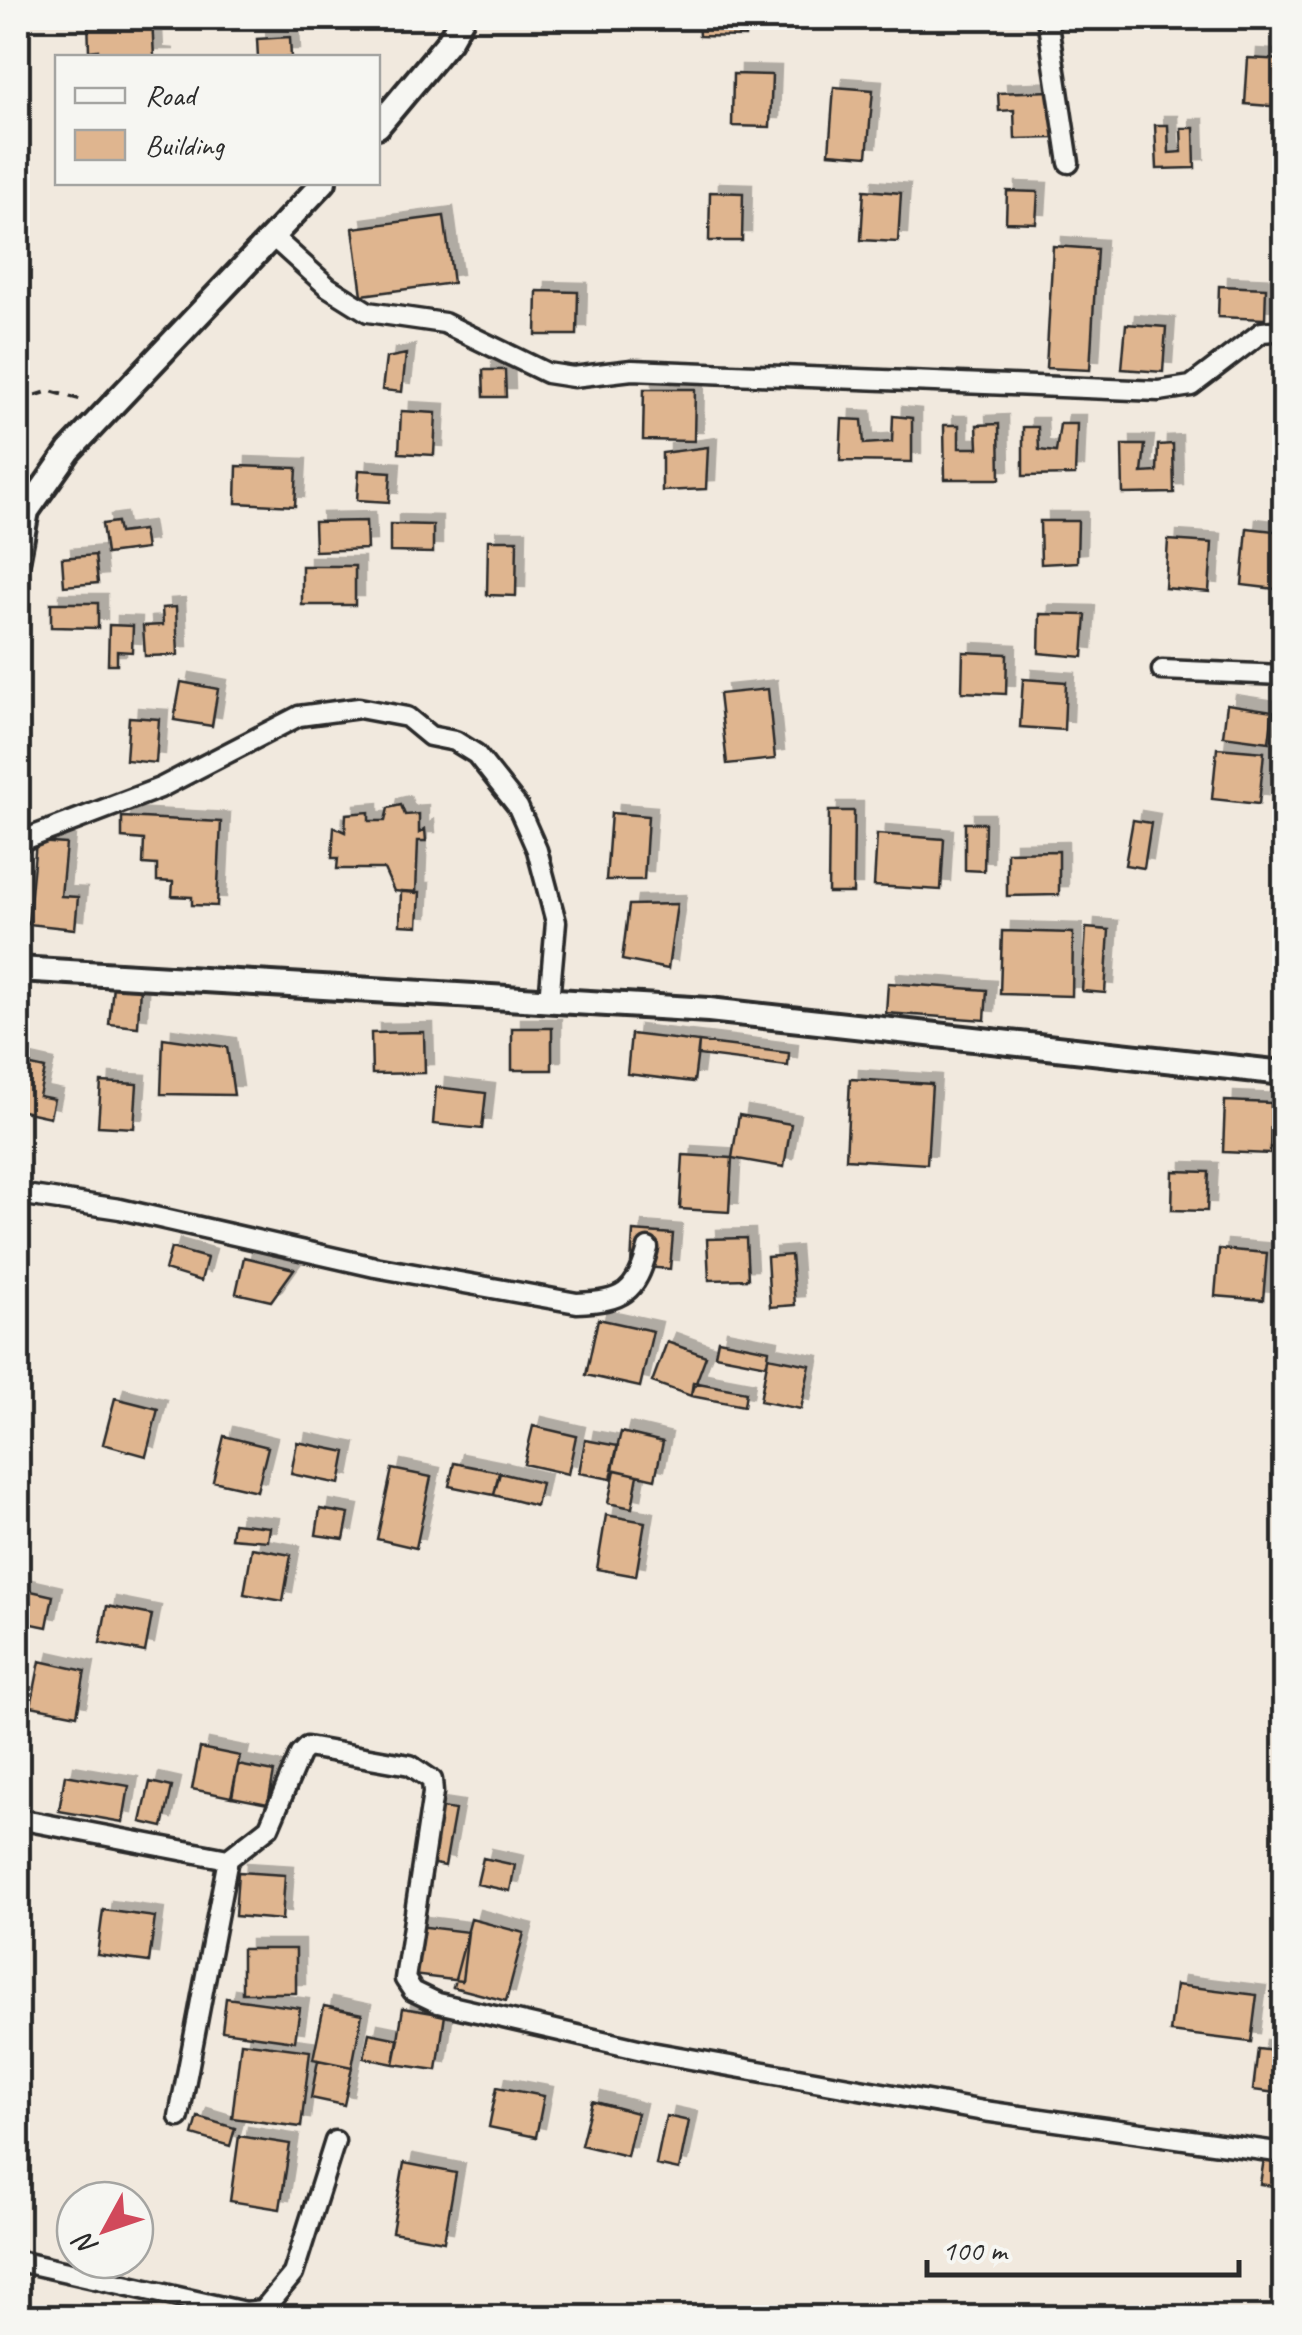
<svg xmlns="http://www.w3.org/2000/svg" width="1302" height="2335" viewBox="0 0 1302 2335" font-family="Caveat,sans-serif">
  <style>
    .building { fill: #dfb58f; stroke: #2b2b2b; stroke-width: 2.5; filter: url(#shadow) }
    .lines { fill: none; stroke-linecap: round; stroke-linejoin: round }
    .minor-casing { stroke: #2b2b2b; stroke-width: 25 }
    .tertiary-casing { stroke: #2b2b2b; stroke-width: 30 }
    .path { stroke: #2b2b2b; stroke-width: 4; stroke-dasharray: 10 8; stroke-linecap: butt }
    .minor { stroke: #f6f6f2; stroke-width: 18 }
    .tertiary { stroke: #f6f6f2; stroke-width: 22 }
  </style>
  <defs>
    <filter id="shadow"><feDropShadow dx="9" dy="-9" stdDeviation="0" flood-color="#0004"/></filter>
  </defs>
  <rect width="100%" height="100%" fill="#f1e9de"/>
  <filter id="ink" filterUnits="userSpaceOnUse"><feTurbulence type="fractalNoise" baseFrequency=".01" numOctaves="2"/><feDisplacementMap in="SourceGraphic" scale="20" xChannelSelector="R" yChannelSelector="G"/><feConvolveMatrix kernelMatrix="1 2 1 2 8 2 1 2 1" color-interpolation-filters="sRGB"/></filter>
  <g filter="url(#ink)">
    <path class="building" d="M88 18H112V22L126 25 130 18H152L154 57 165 58H99L98 50 89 51Z
      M198 18H227V28H198Z
      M698 18H746L745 37 699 36Z
      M290 37 291 58H258L257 39Z
      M1248 58 1284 60V107L1245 104Z
      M733 74 772 75 770 127 732 126Z
      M834 87 873 90 867 156 829 153Z
      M1051 91 1054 138 1015 139 1014 110 999 111 998 93Z
      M1155 125H1168L1169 153 1182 152 1181 128H1194L1195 168 1157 169Z
      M864 190 901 193 898 242 861 240Z
      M1007 191 1038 192 1036 223 1006 222Z
      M710 192 743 193 742 241H709Z
      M444 216 453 283 362 295 353 228Z
      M1053 246 1097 249 1090 370 1046 368Z
      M1219 286 1266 288 1265 319 1218 317Z
      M537 291 578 292 577 335H536Z
      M1126 324 1166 327 1163 372 1122 369Z
      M406 354 402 392 382 390 386 358Z
      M483 370H505L506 397H484Z
      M644 389H695L694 441 643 440Z
      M401 411 436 413 434 455 399 453Z
      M893 416 912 418V462L840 461 842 419 862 420 864 444 892 442Z
      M999 424 1000 479H945L944 425H959V448H978L977 425Z
      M1060 424H1077L1075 475 1023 476V427H1038L1039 450 1056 452Z
      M1173 444 1174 493 1123 494 1122 445H1145L1142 473 1157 472 1158 445Z
      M708 447 706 489 662 491V453Z
      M237 466 297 468 295 506 236 503Z
      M359 470 391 472 389 502 357 500Z
      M366 521 367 549 315 551 314 522Z
      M1040 521H1078L1077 562 1041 564Z
      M117 522 119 533 143 530 146 549 106 554 102 524Z
      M390 524 433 525V553L390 552Z
      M1247 528 1284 532V590L1242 585Z
      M488 540H517L516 596 487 595Z
      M1168 540 1212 543 1209 592 1165 588Z
      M95 555 98 583 64 586 62 558Z
      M302 566H355V605H302Z
      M51 603H98V628L51 627Z
      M176 607 178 655 145 656 143 626 163 625 162 608Z
      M1040 614 1086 615 1083 657 1039 653Z
      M109 625 133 626 132 652 117 651V664H108Z
      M963 652 1007 654 1006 694 962 692Z
      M1023 679 1066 682 1064 730 1020 727Z
      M181 682 218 689 212 726 174 720Z
      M768 689 775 759 727 764 719 694Z
      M1227 704 1273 711 1269 742 1223 736Z
      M129 717 159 719 156 763 126 760Z
      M1217 748 1264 752 1259 804 1212 799Z
      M401 805 405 815 419 814V833L425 829 426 841H418L416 893 394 891 384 869H337L338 858H332L334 827 345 832 346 814 369 812V821H385L388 808Z
      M829 811H854L853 893H828Z
      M611 813 648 816 644 880H606Z
      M122 817 221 822 217 906 192 905V897L172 896 173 882 157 881V865L143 864 144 840 122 838Z
      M1133 820 1151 823 1144 868 1125 865Z
      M965 823H985L984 871 965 870Z
      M877 834 944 839 941 890 874 886Z
      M36 842 66 844 61 896 78 897 75 929 28 924Z
      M1059 851V895L1007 896V852Z
      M401 891 420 892 418 926 400 925Z
      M677 904 668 969 622 960 629 905Z
      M1086 928 1109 930 1105 993 1082 991Z
      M1002 931 1073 933 1072 996 1000 994Z
      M888 983 987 990 985 1020 886 1013Z
      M140 984 138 1027 109 1024 113 986Z
      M512 1028H552V1070H512Z
      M424 1032 425 1073 372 1074 371 1033Z
      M631 1034 699 1042 694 1082 627 1074Z
      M163 1038 227 1047 234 1095 161 1094Z
      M699 1042 789 1053 788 1066 698 1055Z
      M18 1063 45 1069 39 1096 54 1099 50 1117 18 1110Z
      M850 1079 932 1084 927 1164 846 1159Z
      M101 1082 137 1084 134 1128 98 1126Z
      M436 1087 486 1093 482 1129 433 1124Z
      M1225 1101 1271 1103 1270 1154 1223 1152Z
      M739 1115 791 1124 784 1167 732 1158Z
      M683 1155 732 1158 729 1212 680 1209Z
      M1173 1171 1209 1172 1207 1211 1172 1210Z
      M633 1231 673 1234 670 1269 631 1266Z
      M746 1238 748 1279 709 1280 707 1239Z
      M171 1248 207 1258 201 1281 165 1270Z
      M1219 1249 1267 1253 1263 1300 1215 1296Z
      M791 1255 795 1305 770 1307 767 1257Z
      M244 1257 294 1269 271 1301 236 1293Z
      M598 1319 653 1331 640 1387 586 1375Z
      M718 1340 769 1350 767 1365 715 1355Z
      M667 1342 706 1356 691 1396 652 1382Z
      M768 1357 810 1365 801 1409 760 1401Z
      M693 1382 746 1392 744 1406 691 1396Z
      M115 1398 158 1409 146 1456 103 1444Z
      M533 1426 576 1436 568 1474 524 1464Z
      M621 1432 663 1442 655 1479 612 1469Z
      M224 1436 268 1447 257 1491 213 1481Z
      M585 1440 618 1446 611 1479 579 1473Z
      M297 1442 346 1452 340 1484 291 1474Z
      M454 1463 499 1472 494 1495 449 1486Z
      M392 1469 431 1477 416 1548 377 1539Z
      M615 1470 638 1475 632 1508 608 1503Z
      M500 1473 541 1483 536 1506 494 1495Z
      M320 1509 349 1514 344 1539 316 1535Z
      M606 1515 645 1522 636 1576 597 1569Z
      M233 1523 270 1527 268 1541 231 1538Z
      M252 1548 291 1555 283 1601 244 1594Z
      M18 1588 53 1596 47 1627 18 1621Z
      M107 1606 152 1615 145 1652 100 1643Z
      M40 1661 85 1671 77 1715 31 1706Z
      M200 1748 240 1756 231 1797 192 1789Z
      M238 1765 274 1772 268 1804 232 1797Z
      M65 1775 129 1786 123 1822 59 1811Z
      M150 1782 172 1787 163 1827 141 1822Z
      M435 1807 455 1810 445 1866 425 1862Z
      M483 1858 515 1865 510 1891 477 1884Z
      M238 1872 285 1875 282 1920 235 1916Z
      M103 1910 155 1917 149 1962 97 1955Z
      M471 1919 524 1933 506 2001 453 1987Z
      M418 1926 468 1932 462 1981 412 1975Z
      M242 1949H296V1993H242Z
      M1176 1985 1257 1995 1251 2042 1170 2032Z
      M226 1998 300 2008 295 2041 222 2031Z
      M324 2006 362 2014 352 2067 313 2059Z
      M403 2008 445 2015 437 2070 394 2064Z
      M369 2033 399 2039 394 2064 364 2058Z
      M241 2042 310 2051 301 2127 232 2118Z
      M1258 2049 1284 2052V2094L1253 2090Z
      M318 2060 352 2067 344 2105 311 2098Z
      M497 2087 544 2096 536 2137 489 2127Z
      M592 2101 637 2113 627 2156 581 2145Z
      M666 2116 689 2121 679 2170 656 2165Z
      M198 2117 235 2128 230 2146 193 2135Z
      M239 2136 290 2144 280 2209 230 2201Z
      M1264 2159 1284 2162V2188L1260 2184Z
      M404 2163 456 2173 444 2241 392 2232Z"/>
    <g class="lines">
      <defs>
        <path id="minor" d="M1047 18 1069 163
          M274 238 328 287 368 312 444 323 547 373 573 377 632 370 1159 391 1191 386 1262 332 1284 330
          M1162 670 1284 675
          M18 842 160 788 299 716 359 708 407 717 430 736 455 741 476 754 518 807 537 850 556 922 549 1001
          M18 1194 120 1209 375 1267 577 1303C623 1301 636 1294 648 1248
          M18 1819 228 1859 269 1827 300 1754 307 1747 410 1765 432 1780 433 1793 405 1979 413 1991 438 2003 651 2052 984 2111 1284 2153
          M179 2117 228 1859
          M18 2261 245 2312 263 2310 293 2274 335 2141"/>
        <path id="tertiary" d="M378 126 449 41 462 18
          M18 558 27 511 69 451 324 182
          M18 969 709 1010 1284 1073"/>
      </defs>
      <use href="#minor" class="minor-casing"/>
      <use href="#tertiary" class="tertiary-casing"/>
      <path class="path" d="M18 401 50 391 86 401"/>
      <use href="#minor" class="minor"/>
      <use href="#tertiary" class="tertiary"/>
    </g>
  </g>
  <rect width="1302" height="2335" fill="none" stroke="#f6f6f2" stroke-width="60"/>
  <rect x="30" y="30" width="1242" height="2275" fill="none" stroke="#2b2b2b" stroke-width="4" filter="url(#ink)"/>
  <rect x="55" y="55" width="325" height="130" fill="#f6f6f2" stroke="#a5a5a2" stroke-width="2.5"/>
  <rect x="75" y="88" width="50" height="15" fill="#f6f6f2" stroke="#a5a5a2" stroke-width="2.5"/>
  <text x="145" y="105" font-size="30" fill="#2b2b2b">Road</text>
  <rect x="75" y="130" width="50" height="30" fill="#dfb58f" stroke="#a5a5a2" stroke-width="2.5"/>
  <text x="145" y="155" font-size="30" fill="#2b2b2b">Building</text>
  <g transform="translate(105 2230) rotate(230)"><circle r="48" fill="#f6f6f2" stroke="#a5a5a2" stroke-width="2.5"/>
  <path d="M0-8L18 38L0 25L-18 38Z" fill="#d1495b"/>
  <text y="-15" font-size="28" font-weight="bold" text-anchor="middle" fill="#2b2b2b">N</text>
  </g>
  <path d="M927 2260v15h312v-15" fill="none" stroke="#2b2b2b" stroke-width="5"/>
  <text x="942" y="2260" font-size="30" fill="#2b2b2b" stroke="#f6f6f2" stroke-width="8" paint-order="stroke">100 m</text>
</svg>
